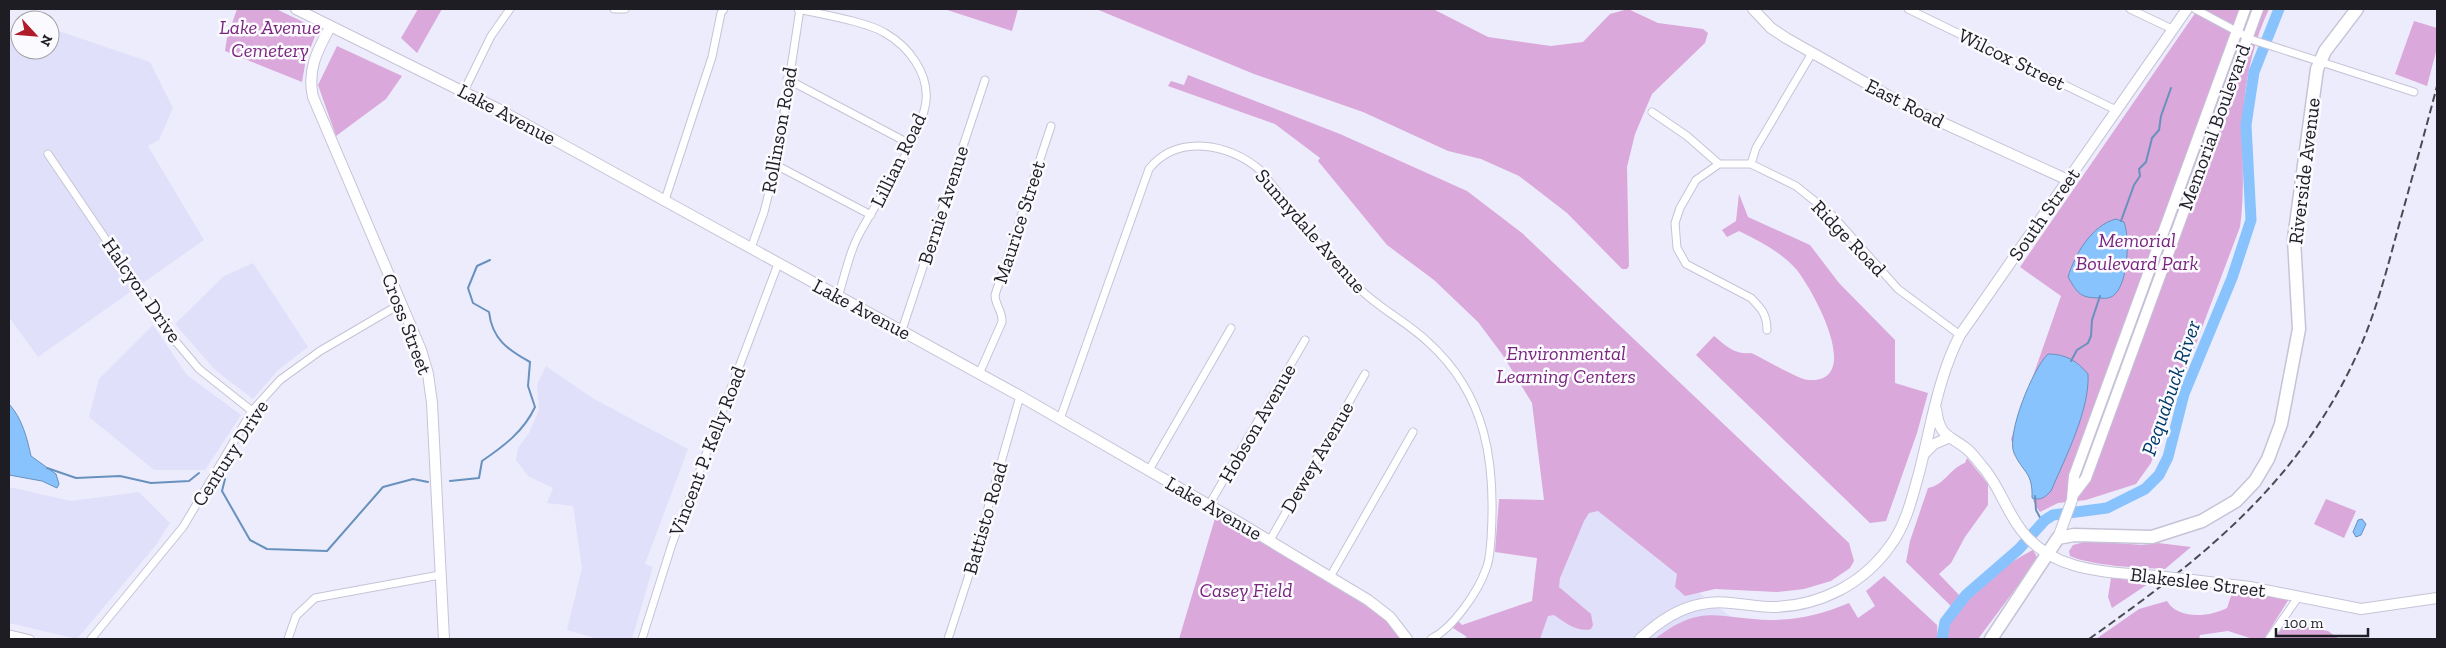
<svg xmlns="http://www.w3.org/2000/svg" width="2446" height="648" viewBox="0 0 2446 648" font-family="'Zilla Slab',serif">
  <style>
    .built { fill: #e1e0fa }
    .green { fill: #daa8da }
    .water { fill: #88c3fe; stroke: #6891bd }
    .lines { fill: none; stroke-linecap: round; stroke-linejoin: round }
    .stream { stroke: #6891bd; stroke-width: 2 }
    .river { stroke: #88c3fe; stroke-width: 11 }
    .street-casing { stroke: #c5c4d7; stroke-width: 9 }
    .secondary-casing { stroke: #c5c4d7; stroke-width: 12 }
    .highway-casing { stroke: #c5c4d7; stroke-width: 15 }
    .street { stroke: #fff; stroke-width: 7 }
    .secondary { stroke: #fff; stroke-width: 10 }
    .highway { stroke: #fff; stroke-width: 12 }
    .rail { stroke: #4b4a53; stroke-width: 2; stroke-dasharray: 8 4; stroke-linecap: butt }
    .secondary-bridge-casing { stroke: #c5c4d7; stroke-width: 12; stroke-linecap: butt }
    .secondary-bridge { stroke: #fff; stroke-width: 10 }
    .labels { text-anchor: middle; stroke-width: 5; stroke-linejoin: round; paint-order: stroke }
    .park-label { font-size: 20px; font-style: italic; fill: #7a257e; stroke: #fbfbff }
    .street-label { font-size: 20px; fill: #1e1d24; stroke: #fbfbff }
    .water-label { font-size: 21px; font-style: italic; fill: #003966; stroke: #fbfbff }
  </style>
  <rect width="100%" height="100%" fill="#edecfc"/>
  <path class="built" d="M20 23V50H50V28L150 62 173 108 159 140 148 146 204 240 38 357 9 317V33Z
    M253 263 308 347 278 370 253 399 215 370 175 324 224 276Z
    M153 325 187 375 241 415 205 470H154L89 417 99 379Z
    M546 366 594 399 688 449 645 564 653 567 632 639H598L567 630 582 568 573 506 547 503 553 488 528 476 516 460 518 448 529 433 539 410 537 385Z
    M9 487 71 501 139 492 170 523 156 545 77 639 9 623Z
    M1591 502 1684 571 1686 583 1737 621 1781 639H1537L1553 585Z"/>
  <path class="green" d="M237 9H276L318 29 306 59 302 82 225 51 227 38Z
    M418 9H442L417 53 401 38Z
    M944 9H1018L1012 31Z
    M1096 9H1433L1488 37 1551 46 1583 42 1610 14 1628 9 1658 23 1703 29 1708 33 1705 43 1652 94 1635 134 1627 167 1629 266 1627 269H1622L1567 213 1519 176 1481 159 1448 151 1363 112 1254 74Z
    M2198 9H2269C2255 39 2247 71 2244 104 2240 145 2246 186 2240 227L2151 463 2136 484 2086 500 2058 503 2040 512C2026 494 2037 493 2031 478 2024 463 2015 457 2011 439L2061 296 2020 267Z
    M2414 21 2437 28V48L2427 86 2395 74Z
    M337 46 402 76 386 99 336 136 318 85Z
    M1188 75 1340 134 1467 191 1522 233 1849 543 1854 561 1850 568 1831 581 1804 589 1777 592 1715 589 1685 596 1675 587 1677 574 1598 511 1589 513 1584 521 1560 578 1559 587 1591 614 1593 625 1591 629C1578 633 1564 622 1554 615L1548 616 1540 639H1462L1467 637 1453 628 1458 621 1462 625 1532 601 1537 558 1495 552 1499 499 1544 500 1532 403 1502 354 1478 322 1434 280 1387 245 1318 161 1320 158 1275 124 1168 86 1171 81 1184 85Z
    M1739 194 1748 217 1810 245 1839 283 1895 340V383L1928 393 1917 433 1886 521 1870 523 1696 355 1714 336C1726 346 1735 355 1751 353 1763 358 1799 380 1809 380 1865 383 1812 288 1796 269 1781 252 1759 241 1739 231L1727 237 1722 230 1736 221Z
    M1967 458 1988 484V505L1965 537 1951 563 1939 574 1961 597 1952 607 1906 562 1910 541 1928 488C1945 485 1950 468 1965 463Z
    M2326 499 2356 511 2344 538 2314 524Z
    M1216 515 1375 611 1387 620 1402 639H1179Z
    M2088 541 2142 545 2158 543 2191 547 2165 569C2140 568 2092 566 2070 556L2069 551 2073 545Z
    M2033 550 2037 557 2034 564 1978 639H1947C1945 605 2005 564 2033 550Z
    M1884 576 1937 625 1938 639H1655C1702 602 1719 619 1771 620 1799 620 1823 614 1849 603L1858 618 1875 606 1866 591Z
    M2111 578 2151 582 2112 608 2108 597Z
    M2233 590 2289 599 2264 639H2253L2228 631 2200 635 2199 639H2096L2139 609 2167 601C2178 620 2210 617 2227 608Z
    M2286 623 2328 631 2339 639H2274Z"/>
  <path class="water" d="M2116 219 2124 222C2130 238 2128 282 2115 294 2112 298 2105 299 2101 298 2080 298 2078 294 2068 277 2075 254 2092 225 2116 219Z
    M2048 354C2066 354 2077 361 2088 374 2090 410 2065 458 2051 491 2045 497 2041 501 2032 498 2033 472 2023 473 2014 453 2006 434 2033 368 2048 354Z
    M9 404C22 418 27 438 31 456L56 474 59 484 57 488 42 481 9 475Z
    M2362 519 2366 524 2361 535 2356 537 2353 532 2358 520Z"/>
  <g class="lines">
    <path class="stream" d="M2121 221 2134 185 2140 176 2139 169 2146 162 2152 138 2159 130 2161 116 2171 88
      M2071 361 2077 350 2088 343 2091 336 2092 320 2100 296
      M47 468 76 478 120 476 151 483 189 481 199 473
      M225 479 222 491 250 540 267 549 327 551 383 487 413 479 428 482
      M450 481 479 478 482 461C504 446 524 431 535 407L528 386 530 362C508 350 492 339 489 312L473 303 468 288 477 266 490 260
      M2035 496 2036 510 2043 523"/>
    <path class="river" d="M1942 639 1945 622 1966 595 2019 549 2045 520 2053 515 2107 508 2145 489 2159 475 2168 457 2184 394 2232 278 2251 220 2246 125 2254 72 2279 9"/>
    <defs>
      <path id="street" d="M614 9H625
        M798 9C820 14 868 22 885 33 908 46 929 73 926 101 921 139 881 194 862 229 850 249 845 275 838 297
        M1908 9 2116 110
        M2130 9 2172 29
        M2195 9 2253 40 2414 92
        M787 79 910 144
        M464 91 491 36 510 9
        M1652 112 1687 136 1719 164
        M48 154 172 337 199 369 252 411
        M1751 164 1756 148 1812 53
        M776 165 871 215
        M665 200 712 57 721 13 724 9
        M751 248 764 212 776 165 800 9
        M902 330 985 80
        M1767 330C1767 315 1762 309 1751 298L1686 264 1677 248 1675 223 1680 208 1696 180 1719 164H1751L1796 186 1832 215 1898 289 1960 335
        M979 374 1002 322C1003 312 995 305 995 295L1051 126
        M1060 419 1149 169C1177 134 1229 143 1260 170 1292 209 1323 253 1360 289 1380 309 1407 322 1428 342 1487 395 1496 464 1491 539 1490 549 1490 560 1486 569 1478 592 1453 628 1431 639
        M1149 470 1231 328
        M1209 505 1305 340
        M1270 540 1365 374
        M1330 577 1413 432
        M9 634 30 639
        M91 639 183 527 252 411 280 380 320 351 402 303
        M288 639 296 616 315 598 440 575
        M642 639 672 544 778 264
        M948 639 968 578 1020 396
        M2269 639 2299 596"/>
      <path id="secondary" d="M296 9 498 109 1020 396 1240 523 1368 600 1390 617 1407 639
        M1753 9 1771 28 1786 38 1910 108 2068 180
        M330 27C317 51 307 70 313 97L421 350 428 374 432 403 444 639
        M1936 409C1940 438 1948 434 1967 449 1972 453 1977 460 1982 466 1999 485 2006 511 2022 531 2057 576 2114 571 2165 577
        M1924 454 1934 444 1948 438
        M2073 495 2086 478 2258 9
        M2058 538 2072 500 2074 476 2245 9
        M2184 579 2250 587 2361 609 2437 598
        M1640 639C1657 623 1678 608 1702 604 1726 599 1749 607 1773 607 1820 606 1863 584 1890 546 1906 525 1912 498 1919 473 1931 427 1938 377 1960 335L2187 9"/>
      <path id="highway" d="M1991 639 2058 538 2074 535 2152 537 2202 521 2236 501 2255 481 2268 459 2281 424 2299 329 2294 239 2317 69 2325 51 2357 9"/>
    </defs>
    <use href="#street" class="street-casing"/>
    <use href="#secondary" class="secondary-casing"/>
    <use href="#highway" class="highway-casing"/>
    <use href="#street" class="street"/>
    <use href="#secondary" class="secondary"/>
    <use href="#highway" class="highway"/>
    <path class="rail" d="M2089 639C2206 556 2304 479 2362 343 2378 305 2388 265 2399 225 2412 178 2425 132 2437 86"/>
    <defs>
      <path id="secondary-bridge" d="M2165 577 2184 579"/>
    </defs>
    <use href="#secondary-bridge" class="secondary-bridge-casing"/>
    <use href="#secondary-bridge" class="secondary-bridge"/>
  </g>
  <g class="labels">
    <g class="park-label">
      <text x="270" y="34">Lake Avenue<tspan x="270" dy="23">Cemetery</tspan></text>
      <text x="2137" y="247">Memorial<tspan x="2137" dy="23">Boulevard Park</tspan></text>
      <text x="1566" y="360">Environmental<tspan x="1566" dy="23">Learning Centers</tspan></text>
      <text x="1246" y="597">Casey Field</text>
    </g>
    <g class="street-label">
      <text transform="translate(2012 59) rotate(26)" y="7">Wilcox Street</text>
      <text transform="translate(1905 103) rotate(27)" y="7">East Road</text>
      <text transform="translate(507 114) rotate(28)" y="7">Lake Avenue</text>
      <text transform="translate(2214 127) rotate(-70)" y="7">Memorial Boulevard</text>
      <text transform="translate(779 130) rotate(-80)" y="7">Rollinson Road</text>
      <text transform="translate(898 160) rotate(-64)" y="7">Lillian Road</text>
      <text transform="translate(2304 171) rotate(-83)" y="7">Riverside Avenue</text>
      <text transform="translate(943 205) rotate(-72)" y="7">Bernie Avenue</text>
      <text transform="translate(2044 214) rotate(-55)" y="7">South Street</text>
      <text transform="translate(1019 222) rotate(-72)" y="7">Maurice Street</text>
      <text transform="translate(1311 231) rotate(49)" y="7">Sunnydale Avenue</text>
      <text transform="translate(1849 238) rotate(46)" y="7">Ridge Road</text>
      <text transform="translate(142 290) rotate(55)" y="7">Halcyon Drive</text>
      <text transform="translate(862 309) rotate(28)" y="7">Lake Avenue</text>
      <text transform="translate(407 324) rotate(69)" y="7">Cross Street</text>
      <text transform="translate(1257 423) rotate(-60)" y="7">Hobson Avenue</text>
      <text transform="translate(707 451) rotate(-69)" y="7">Vincent P. Kelly Road</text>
      <text transform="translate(230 453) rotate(-57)" y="7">Century Drive</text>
      <text transform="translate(1317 457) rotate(-60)" y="7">Dewey Avenue</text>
      <text transform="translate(1214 508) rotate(30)" y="7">Lake Avenue</text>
      <text transform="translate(985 518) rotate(-74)" y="7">Battisto Road</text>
      <text transform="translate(2198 582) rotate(7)" y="7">Blakeslee Street</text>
    </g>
    <g class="water-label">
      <text transform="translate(2171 388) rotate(-71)" y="7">Pequabuck River</text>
    </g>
  </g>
  <rect width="2446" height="648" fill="none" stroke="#1e1d24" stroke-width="20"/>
  <g transform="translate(35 35) rotate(116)"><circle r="24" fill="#fbfbff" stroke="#a3a2a7"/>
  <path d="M0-4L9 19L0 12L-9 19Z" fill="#b01d2a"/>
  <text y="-8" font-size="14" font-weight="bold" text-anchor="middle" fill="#1e1d24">N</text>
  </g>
  <path d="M2276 628v8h92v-8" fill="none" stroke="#1e1d24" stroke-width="2.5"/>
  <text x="2284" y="628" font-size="15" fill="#1e1d24" stroke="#fbfbff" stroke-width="4" paint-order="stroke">100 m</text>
</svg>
